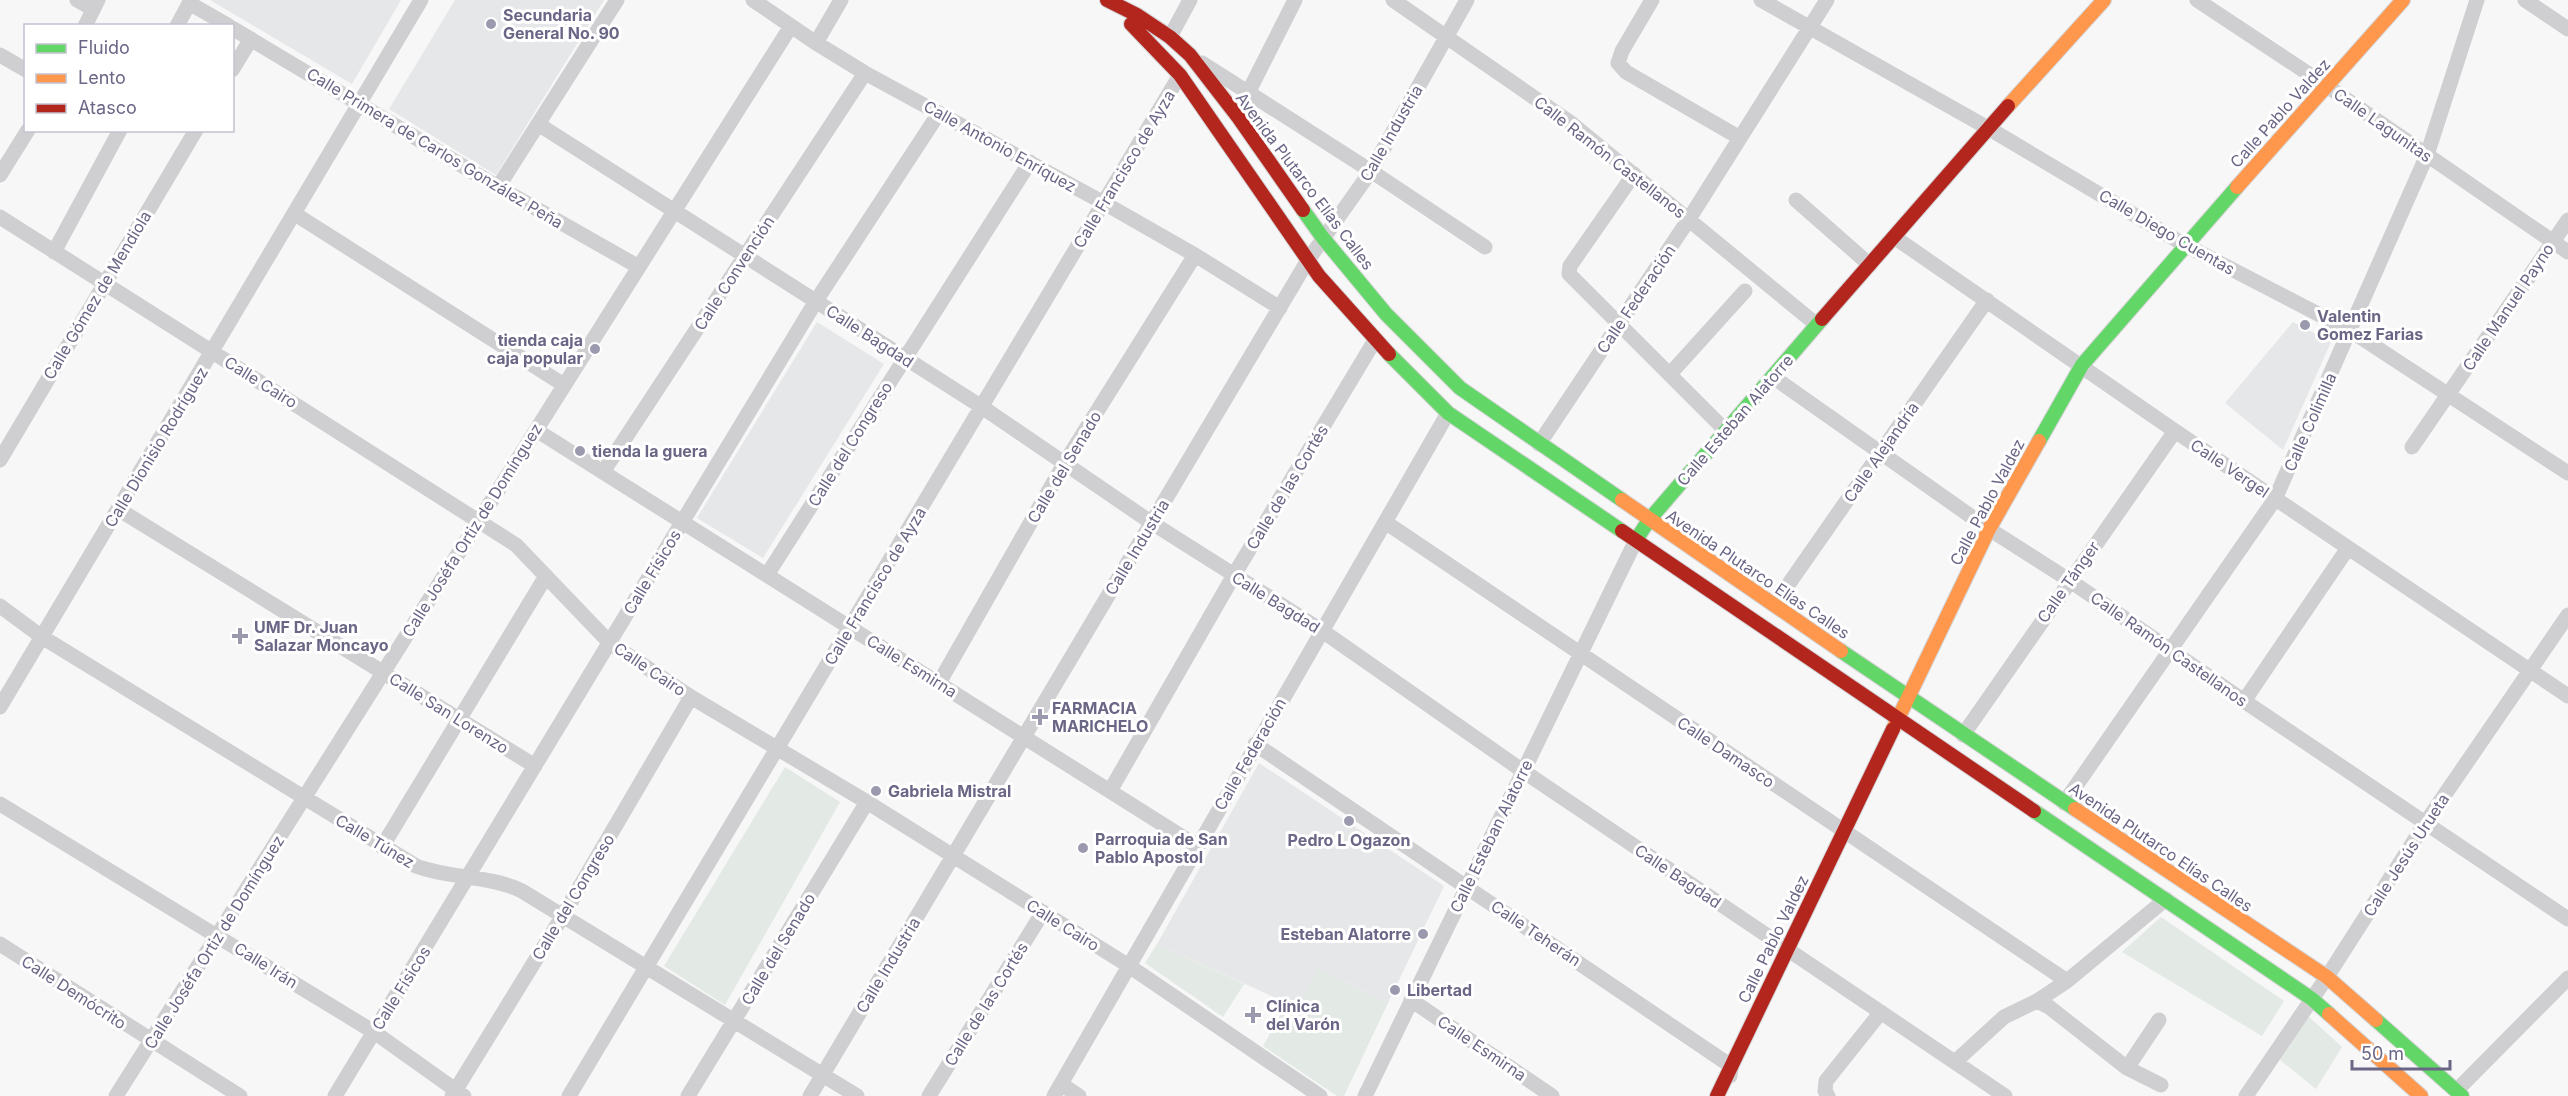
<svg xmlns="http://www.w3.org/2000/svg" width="2568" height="1096" viewBox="0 0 2568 1096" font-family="Inter,sans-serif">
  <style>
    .built { fill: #e6e7e8 }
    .green { fill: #e3e9e5 }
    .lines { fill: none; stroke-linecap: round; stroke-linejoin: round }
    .fast-casing { stroke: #d3d2d5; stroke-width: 16 }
    .slow-casing { stroke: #d3d2d5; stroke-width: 16 }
    .jam-casing { stroke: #d3d2d5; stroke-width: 16 }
    .street { stroke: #cfced1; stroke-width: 15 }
    .fast { stroke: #63d668; stroke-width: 14 }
    .slow { stroke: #ff974d; stroke-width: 14 }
    .jam { stroke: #b3261e; stroke-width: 14 }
    .poi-dot { fill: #9b99ad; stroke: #fff; stroke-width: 2 }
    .labels { text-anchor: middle; stroke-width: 6; stroke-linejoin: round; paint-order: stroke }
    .poi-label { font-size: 16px; font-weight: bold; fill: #6a6686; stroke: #fff; text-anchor: start }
    .street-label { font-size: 16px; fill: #6a6686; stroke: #fff }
  </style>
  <rect width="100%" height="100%" fill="#f6f7f6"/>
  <path class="built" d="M210 0H401L352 84Z
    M455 0H604L496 175 389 109Z
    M817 322 884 364 763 558 697 518Z
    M2293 322 2331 342 2283 450 2225 403Z
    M1259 763 1444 886 1388 1003 1346 982 1298 1008 1157 944Z"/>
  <path class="green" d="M785 767 840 802 725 1005 664 966Z
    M2161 917 2284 1001 2262 1036 2122 952Z
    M1157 944 1244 984 1223 1017 1145 963Z
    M1317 968 1388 1003 1344 1096H1337L1263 1046 1287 1003 1298 1008Z
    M2308 1016 2342 1047 2316 1089 2280 1060Z"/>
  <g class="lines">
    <defs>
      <path id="fast" d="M1303 210 1323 238 1386 314 1460 388 1622 500
        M1389 354 1448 413 1622 531
        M2039 441 2082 365 2237 187
        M1636 540 1649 520 1822 319
        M1841 651 2075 809
        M2034 811 2312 999 2329 1014
        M2376 1020 2462 1096"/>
      <path id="slow" d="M2008 106 2104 0
        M2237 187 2403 0
        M1622 500 1841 651
        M1893 729 1989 529 2039 441
        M2075 809 2327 977 2376 1020
        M2329 1014 2421 1096"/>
      <path id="jam" d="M1107 0 1137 15 1170 37 1190 55 1238 117 1303 210
        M1131 24 1180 75 1319 276 1389 354
        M1822 319 2008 106
        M1622 531 2034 811
        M1717 1096 1893 729"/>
    </defs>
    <use href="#fast" class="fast-casing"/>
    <use href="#slow" class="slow-casing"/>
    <use href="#jam" class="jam-casing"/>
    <path class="street" d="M77 0 93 9
      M753 0 816 43 865 73 1104 203 1195 255 1280 308
      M1393 0 1571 123 1817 325
      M1652 0 1622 51 1618 63 1626 72 1740 138
      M1761 0 1988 128 2185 245 2351 331 2568 473
      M2197 0 2327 86 2568 252
      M2525 0 2568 29
      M189 3 229 26
      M85 26 98 0
      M177 26 191 0
      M232 28 498 187 639 267
      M1170 37 1190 0
      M816 43 841 0
      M0 55 26 70
      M1202 63 1371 171 1485 247
      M232 70 251 39
      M1249 91 1295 0
      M538 124 982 407 1152 523 1321 630 1523 771 2005 1096
      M1634 174 1570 266 1569 274 1726 431
      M0 175 28 130
      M498 187 617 0
      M1796 200 1870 265
      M295 214 564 385
      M0 217 516 545 610 643 691 697 867 802 1129 966 1320 1096
      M1894 237 2175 431 2568 696
      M54 252 120 130
      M1670 374 1745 291
      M1773 377 1989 529 2069 580 2244 701 2568 919
      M536 430 1197 846
      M1539 444 1689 219 1827 0
      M2412 447 2568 220
      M0 460 196 130
      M603 472 865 73
      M118 509 535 766
      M1385 522 2067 981
      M767 575 1030 162
      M1774 605 1987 300
      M0 606 42 637 416 866C451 879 489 875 522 891L857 1096
      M939 683 1064 464 1195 255
      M2244 701 2348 548
      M0 707 421 0
      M1963 735 2175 431
      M1255 744 1731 1066 1730 1076
      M1110 791 1234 575 1375 340
      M2064 803 2275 499 2427 155 2477 0
      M0 804 374 1032 464 1096
      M382 847 546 576
      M0 944 240 1096
      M1411 1000 1552 1096
      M2037 1001 2049 1007 2127 1068 2161 1085
      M1956 1061 2004 1017 2037 1001 2067 981 2166 899
      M2127 1068 2159 1020
      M1061 1084 1079 1096
      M2456 1091 2568 978
      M116 1096 791 26
      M335 1096 816 301 939 113
      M452 1096 562 917 691 697
      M569 1096 1180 75
      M688 1096 867 802
      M810 1096 1308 260 1371 171 1467 0
      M929 1096 1043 912
      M1054 1096 1448 413
      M1365 1096 1636 540
      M1828 1096 1825 1091 1826 1081 1881 1012
      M2246 1096 2327 977 2426 822 2568 615"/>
    <use href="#fast" class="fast"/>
    <use href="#slow" class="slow"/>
    <use href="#jam" class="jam"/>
  </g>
  <g class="poi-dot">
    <circle cx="491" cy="24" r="6"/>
    <circle cx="2305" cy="325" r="6"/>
    <circle cx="595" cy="349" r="6"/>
    <circle cx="580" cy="451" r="6"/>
    <path d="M237 627h6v6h6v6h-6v6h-6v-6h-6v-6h6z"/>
    <path d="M1037 708h6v6h6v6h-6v6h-6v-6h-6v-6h6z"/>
    <circle cx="876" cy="791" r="6"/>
    <circle cx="1349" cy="821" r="6"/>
    <circle cx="1083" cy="848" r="6"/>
    <circle cx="1423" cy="934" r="6"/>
    <circle cx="1395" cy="990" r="6"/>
    <path d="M1250 1006h6v6h6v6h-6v6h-6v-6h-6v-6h6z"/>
  </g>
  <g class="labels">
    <g class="poi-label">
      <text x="503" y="21">Secundaria<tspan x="503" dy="18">General No. 90</tspan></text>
      <text x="2317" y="322">Valentin<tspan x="2317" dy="18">Gomez Farias</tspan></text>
      <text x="583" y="346" text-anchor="end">tienda caja<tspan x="583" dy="18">caja popular</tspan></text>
      <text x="592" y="457">tienda la guera</text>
      <text x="254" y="633">UMF Dr. Juan<tspan x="254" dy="18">Salazar Moncayo</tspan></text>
      <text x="1052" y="714">FARMACIA<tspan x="1052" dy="18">MARICHELO</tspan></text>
      <text x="888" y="797">Gabriela Mistral</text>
      <text x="1095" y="845">Parroquia de San<tspan x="1095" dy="18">Pablo Apostol</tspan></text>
      <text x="1349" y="846" text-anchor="middle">Pedro L Ogazon</text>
      <text x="1411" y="940" text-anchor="end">Esteban Alatorre</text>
      <text x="1407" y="996">Libertad</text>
      <text x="1266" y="1012">Clínica<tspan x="1266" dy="18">del Varón</tspan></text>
    </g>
    <g class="street-label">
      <text transform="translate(2280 113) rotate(-48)" y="6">Calle Pablo Valdez</text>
      <text transform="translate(2383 125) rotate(35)" y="6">Calle Lagunitas</text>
      <text transform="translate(1391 133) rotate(-60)" y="6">Calle Industria</text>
      <text transform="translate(1000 146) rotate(29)" y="6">Calle Antonio Enríquez</text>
      <text transform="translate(435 148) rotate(31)" y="6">Calle Primera de Carlos González Peña</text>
      <text transform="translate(1610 157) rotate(38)" y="6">Calle Ramón Castellanos</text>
      <text transform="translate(1124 169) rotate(-59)" y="6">Calle Francisco de Ayza</text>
      <text transform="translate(1305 181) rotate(53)" y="6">Avenida Plutarco Elías Calles</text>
      <text transform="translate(2167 232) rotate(30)" y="6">Calle Diego Cuentas</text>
      <text transform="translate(734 273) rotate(-57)" y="6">Calle Convención</text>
      <text transform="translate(97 295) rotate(-59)" y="6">Calle Gómez de Mendiola</text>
      <text transform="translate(1636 299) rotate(-56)" y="6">Calle Federación</text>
      <text transform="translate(2508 307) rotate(-56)" y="6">Calle Manuel Payno</text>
      <text transform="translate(870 336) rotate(33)" y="6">Calle Bagdad</text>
      <text transform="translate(261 382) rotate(32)" y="6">Calle Cairo</text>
      <text transform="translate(1735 420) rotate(-49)" y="6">Calle Esteban Alatorre</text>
      <text transform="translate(2310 422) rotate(-66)" y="6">Calle Colimilla</text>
      <text transform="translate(850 444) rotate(-58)" y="6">Calle del Congreso</text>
      <text transform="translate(156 447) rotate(-59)" y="6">Calle Dionisio Rodríguez</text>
      <text transform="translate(1881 452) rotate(-55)" y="6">Calle Alejandría</text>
      <text transform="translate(1064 467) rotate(-59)" y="6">Calle del Senado</text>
      <text transform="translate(2230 468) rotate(34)" y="6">Calle Vergel</text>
      <text transform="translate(1287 487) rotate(-59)" y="6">Calle de las Cortés</text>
      <text transform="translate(1987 502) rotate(-62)" y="6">Calle Pablo Valdez</text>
      <text transform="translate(472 530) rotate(-58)" y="6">Calle Joséfa Ortiz de Domínguez</text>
      <text transform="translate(1137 547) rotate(-59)" y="6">Calle Industria</text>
      <text transform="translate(652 572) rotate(-59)" y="6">Calle Físicos</text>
      <text transform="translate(1758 574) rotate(34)" y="6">Avenida Plutarco Elías Calles</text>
      <text transform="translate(2068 582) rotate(-55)" y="6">Calle Tánger</text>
      <text transform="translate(875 586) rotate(-59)" y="6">Calle Francisco de Ayza</text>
      <text transform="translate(1276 602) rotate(32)" y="6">Calle Bagdad</text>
      <text transform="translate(2169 649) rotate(35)" y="6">Calle Ramón Castellanos</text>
      <text transform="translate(912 666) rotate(32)" y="6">Calle Esmirna</text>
      <text transform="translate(650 669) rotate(34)" y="6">Calle Cairo</text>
      <text transform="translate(449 713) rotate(32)" y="6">Calle San Lorenzo</text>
      <text transform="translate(1726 752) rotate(34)" y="6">Calle Damasco</text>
      <text transform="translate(1250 754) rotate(-60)" y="6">Calle Federación</text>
      <text transform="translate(1491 836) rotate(-64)" y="6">Calle Esteban Alatorre</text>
      <text transform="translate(375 841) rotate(31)" y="6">Calle Túnez</text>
      <text transform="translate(2161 847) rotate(34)" y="6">Avenida Plutarco Elías Calles</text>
      <text transform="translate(2406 855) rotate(-57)" y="6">Calle Jesús Urueta</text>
      <text transform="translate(1678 876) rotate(34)" y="6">Calle Bagdad</text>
      <text transform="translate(573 897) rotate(-59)" y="6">Calle del Congreso</text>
      <text transform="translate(1063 925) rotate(32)" y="6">Calle Cairo</text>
      <text transform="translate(1536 933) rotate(34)" y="6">Calle Teherán</text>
      <text transform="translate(1773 939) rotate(-64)" y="6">Calle Pablo Valdez</text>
      <text transform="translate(214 942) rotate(-58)" y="6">Calle Joséfa Ortiz de Domínguez</text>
      <text transform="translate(778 949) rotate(-59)" y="6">Calle del Senado</text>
      <text transform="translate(266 965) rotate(32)" y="6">Calle Irán</text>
      <text transform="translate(888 965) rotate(-59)" y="6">Calle Industria</text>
      <text transform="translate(401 988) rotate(-58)" y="6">Calle Físicos</text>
      <text transform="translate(74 992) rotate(33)" y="6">Calle Demócrito</text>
      <text transform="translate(986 1004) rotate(-58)" y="6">Calle de las Cortés</text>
      <text transform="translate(1482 1048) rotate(34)" y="6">Calle Esmirna</text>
    </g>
  </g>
  <rect x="24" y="24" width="210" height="108" fill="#ffffff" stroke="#c3c2cf" stroke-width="1.5"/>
  <rect x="36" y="44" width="30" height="9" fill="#63d668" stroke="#c3c2cf" stroke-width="1.5"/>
  <text x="78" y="54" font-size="18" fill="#6a6686">Fluido</text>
  <rect x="36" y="74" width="30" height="9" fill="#ff974d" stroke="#c3c2cf" stroke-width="1.5"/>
  <text x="78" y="84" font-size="18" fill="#6a6686">Lento</text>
  <rect x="36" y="104" width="30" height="9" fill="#b3261e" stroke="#c3c2cf" stroke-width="1.5"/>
  <text x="78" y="114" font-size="18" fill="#6a6686">Atasco</text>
  <path d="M2352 1060v9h98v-9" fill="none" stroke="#6a6686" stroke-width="3"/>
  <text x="2361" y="1060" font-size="18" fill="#6a6686" stroke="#ffffff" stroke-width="4.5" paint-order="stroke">50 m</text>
</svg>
